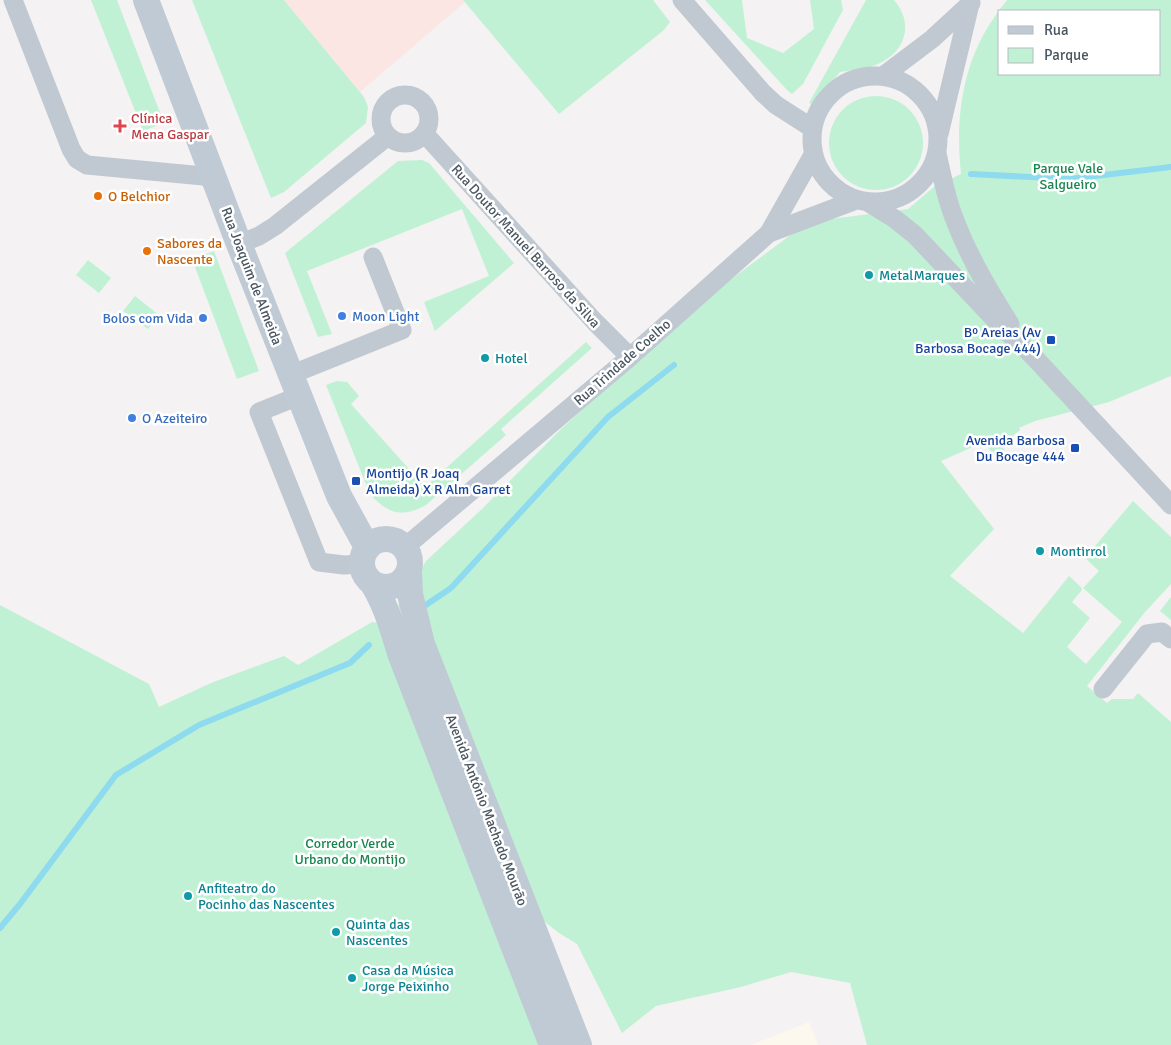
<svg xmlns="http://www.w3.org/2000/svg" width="1171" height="1045" viewBox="0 0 1171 1045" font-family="Signika,sans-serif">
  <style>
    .commercial { fill: #fdf8ed }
    .medical { fill: #fce6e4 }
    .green { fill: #c1f1d4; fill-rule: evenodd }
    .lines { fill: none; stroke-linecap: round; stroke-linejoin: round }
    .stream { stroke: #8edaee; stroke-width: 6 }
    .street { stroke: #c0c9d1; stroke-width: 19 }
    .secondary { stroke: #c0cad5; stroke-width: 26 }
    .health-dot { fill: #e0444e; stroke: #fff; stroke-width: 2 }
    .food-dot { fill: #e8710a; stroke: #fff; stroke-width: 2 }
    .culture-dot { fill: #0f9aa8; stroke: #fff; stroke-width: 2 }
    .shop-dot { fill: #3f7fe0; stroke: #fff; stroke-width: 2 }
    .transit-dot { fill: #1a4fb4; stroke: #fff; stroke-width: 2 }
    .labels { text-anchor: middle; stroke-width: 5; stroke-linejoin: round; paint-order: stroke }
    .health-label { font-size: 14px; fill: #be3a42; stroke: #fff; text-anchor: start }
    .park-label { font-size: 14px; fill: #17844e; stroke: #fff }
    .food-label { font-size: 14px; fill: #c56008; stroke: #fff; text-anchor: start }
    .street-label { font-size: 14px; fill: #495560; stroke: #fff }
    .culture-label { font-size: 14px; fill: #0d838f; stroke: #fff; text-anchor: start }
    .shop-label { font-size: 14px; fill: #366cbe; stroke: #fff; text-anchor: start }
    .transit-label { font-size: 14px; fill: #164399; stroke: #fff; text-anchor: end }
  </style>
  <rect width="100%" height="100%" fill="#f4f2f2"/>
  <path class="commercial" d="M809 1022 818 1045H751Z"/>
  <path class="medical" d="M284 0H463L465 2 360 92Z"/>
  <path class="green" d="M91 0H117L164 123 143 131Z
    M192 0H284L364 97 368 107 366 123 284 192 271 198Z
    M463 0H653L670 22 664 30 559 114Z
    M705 0H742L747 38 783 53 814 29 810 0H841L843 10 803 84 792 94 787 90Z
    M866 0H894C913 22 907 49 882 62 870 69 853 70 840 72L815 103 812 104 809 103Z
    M1007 0H1171V376L1109 402 1035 421 1019 428 1020 430 1001 445 1005 450 996 458 984 442 941 461 994 529 950 576 1023 633 1069 576 1081 587 1082 590 1072 602 1090 618 1067 647 1086 664 1122 622 1083 588 1099 571 1085 558 1133 501 1171 537V584L1145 612 1087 686 1107 703 1112 699H1133L1138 693 1171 722V1045H867L850 983 791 972 741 987 656 1006 622 1033 577 944 559 933 541 919 540 1045H0V605L149 684 159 707 211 683 284 656 298 665 372 622 379 623 410 594 411 588 426 561 482 509 561 429 706 298 808 222 908 209 935 186 961 174C956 126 960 76 985 32 991 21 999 10 1007 0ZM1000 11H1160V74H1000Z
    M829 143a47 47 0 1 1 94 0a47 47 0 1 1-94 0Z
    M422 160 429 163 514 263 435 331 424 302 489 276 462 209 307 271 332 334 318 337 285 253 398 161Z
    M214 251 259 371 237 379 192 259Z
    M88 260 111 278 99 293 76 275Z
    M135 296 159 315 148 329 123 311Z
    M586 342 592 348 501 429 506 435 426 505C403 518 387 514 370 494L326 385 337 381 347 382 359 396 351 404 425 487Z
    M1171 597V620L1160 611Z"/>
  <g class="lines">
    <path class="stream" d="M971 174 1070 179 1171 167
      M420 609 451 588 608 417 674 365
      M0 928 20 904 116 775 199 725 350 663 369 645"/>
    <path class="street" d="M13 0 71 149 77 159 87 165 214 177
      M682 0 763 93 776 105 812 128
      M812 139a63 63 0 1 1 126 0a63 63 0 1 1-126 0Z
      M883 76 932 39 971 3
      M381 119a24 24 0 1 1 48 0a24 24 0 1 1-48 0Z
      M424 133 594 321 630 357
      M939 134 970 4
      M937 153C942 177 947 201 956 223 970 259 990 292 1010 324
      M869 203 895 219 915 235 1002 327 1033 356 1171 505
      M769 233 856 200
      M239 244 259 236 275 226 388 136
      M290 375 402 330 373 257
      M299 396 259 412 319 562 344 565 362 564
      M405 547 630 357 769 233 813 155
      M1103 689 1147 634 1162 632 1171 639"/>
    <path class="secondary" d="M146 0 239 244 339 496 367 547
      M362 563a24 24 0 1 1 48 0a24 24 0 1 1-48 0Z
      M409 572 410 594 422 644 579 1045
      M373 584C387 607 393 631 401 656L552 1045"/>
  </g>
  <path class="health-dot" d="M117.5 118.5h5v5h5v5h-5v5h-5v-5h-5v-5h5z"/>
  <g class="food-dot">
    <circle cx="98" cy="196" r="5"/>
    <circle cx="147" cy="251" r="5"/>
  </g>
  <g class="culture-dot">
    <circle cx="869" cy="275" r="5"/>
    <circle cx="485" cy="358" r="5"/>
    <circle cx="1040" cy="551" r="5"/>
    <circle cx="188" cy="896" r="5"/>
    <circle cx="336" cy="932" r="5"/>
    <circle cx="352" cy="978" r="5"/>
  </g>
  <g class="shop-dot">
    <circle cx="342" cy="316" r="5"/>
    <circle cx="203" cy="318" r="5"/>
    <circle cx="132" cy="418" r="5"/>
  </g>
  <g class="transit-dot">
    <rect x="1046" y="335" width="10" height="10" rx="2.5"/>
    <rect x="1070" y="443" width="10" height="10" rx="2.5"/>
    <rect x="351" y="476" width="10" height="10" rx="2.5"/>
  </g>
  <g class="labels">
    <g class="health-label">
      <text x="131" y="123">Clínica<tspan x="131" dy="16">Mena Gaspar</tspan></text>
    </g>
    <g class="park-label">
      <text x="1068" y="173">Parque Vale<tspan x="1068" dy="16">Salgueiro</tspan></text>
      <text x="350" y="848">Corredor Verde<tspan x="350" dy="16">Urbano do Montijo</tspan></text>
    </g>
    <g class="food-label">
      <text x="108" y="201">O Belchior</text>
      <text x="157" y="248">Sabores da<tspan x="157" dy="16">Nascente</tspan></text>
    </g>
    <g class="street-label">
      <text transform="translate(526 246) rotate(48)" y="5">Rua Doutor Manuel Barroso da Silva</text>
      <text transform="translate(252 276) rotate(69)" y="5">Rua Joaquim de Almeida</text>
      <text transform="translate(622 362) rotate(-41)" y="5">Rua Trindade Coelho</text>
      <text transform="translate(487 810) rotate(69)" y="5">Avenida António Machado Mourão</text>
    </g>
    <g class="culture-label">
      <text x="879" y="280">MetalMarques</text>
      <text x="495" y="363">Hotel</text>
      <text x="1050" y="556">Montirrol</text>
      <text x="198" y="893">Anfiteatro do<tspan x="198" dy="16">Pocinho das Nascentes</tspan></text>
      <text x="346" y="929">Quinta das<tspan x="346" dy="16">Nascentes</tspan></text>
      <text x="362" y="975">Casa da Música<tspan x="362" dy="16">Jorge Peixinho</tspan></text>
    </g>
    <g class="shop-label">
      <text x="352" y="321">Moon Light</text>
      <text x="193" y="323" text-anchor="end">Bolos com Vida</text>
      <text x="142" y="423">O Azeiteiro</text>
    </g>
    <g class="transit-label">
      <text x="1041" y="337">Bº Areias (Av<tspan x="1041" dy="16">Barbosa Bocage 444)</tspan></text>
      <text x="1065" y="445">Avenida Barbosa<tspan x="1065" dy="16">Du Bocage 444</tspan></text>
      <text x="366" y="478" text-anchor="start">Montijo (R Joaq<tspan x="366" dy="16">Almeida) X R Alm Garret</tspan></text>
    </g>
  </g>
  <rect x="998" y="10" width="162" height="65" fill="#ffffff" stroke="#b6bbbf"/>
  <rect x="1008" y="26" width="25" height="8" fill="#c0cad5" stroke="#b6bbbf"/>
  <text x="1044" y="35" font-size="15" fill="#495560">Rua</text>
  <rect x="1008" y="48" width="25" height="15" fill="#c1f1d4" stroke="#b6bbbf"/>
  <text x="1044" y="60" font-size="15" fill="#495560">Parque</text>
</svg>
